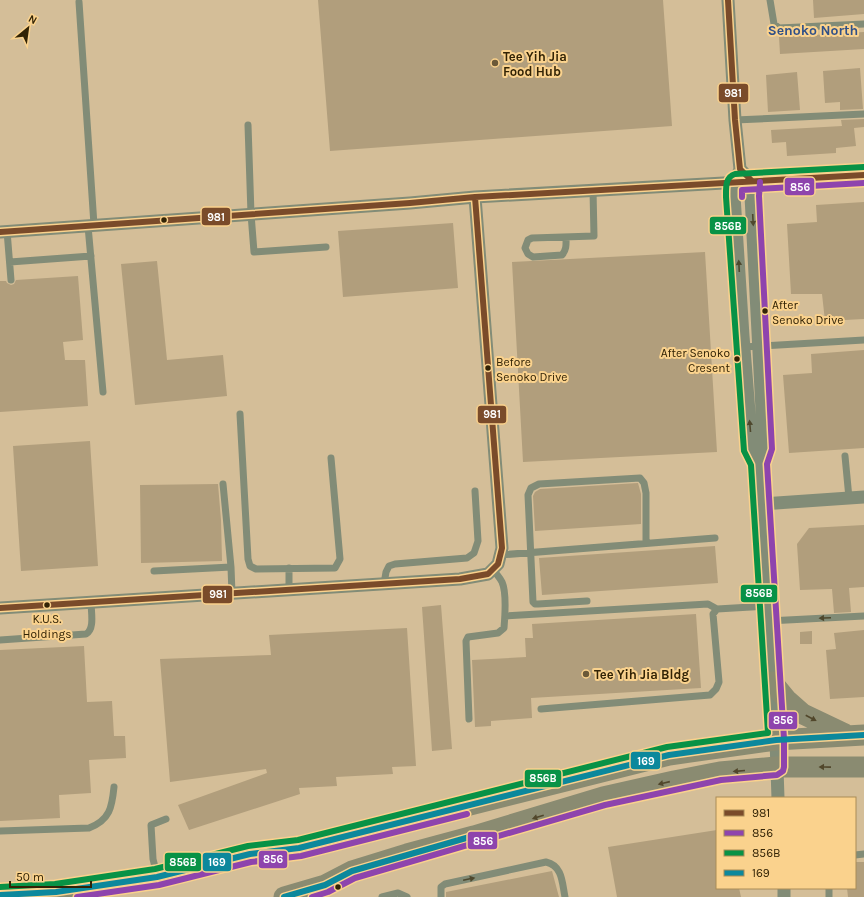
<svg xmlns="http://www.w3.org/2000/svg" width="864" height="897" viewBox="0 0 864 897" font-family="Karla,sans-serif">
  <style>
    .building { fill: #b19e7c }
    .lines { fill: none; stroke-linecap: round; stroke-linejoin: round }
    .lane { stroke: #828c77; stroke-width: 7 }
    .street { stroke: #828c77; stroke-width: 13 }
    .primary { stroke: #8a8b71; stroke-width: 21 }
    .bus-1-casing { stroke: #fad28d; stroke-width: 9 }
    .bus-2-casing { stroke: #fad28d; stroke-width: 9 }
    .bus-3-casing { stroke: #fad28d; stroke-width: 9 }
    .bus-4-casing { stroke: #fad28d; stroke-width: 9 }
    .bus-1 { stroke: #7a4b2a; stroke-width: 6 }
    .bus-2 { stroke: #8e44ad; stroke-width: 6 }
    .bus-3 { stroke: #089246; stroke-width: 6 }
    .bus-4 { stroke: #0c889c; stroke-width: 6 }
    .oneway { fill: #4e482d }
    .oneway2 { fill: #51472b }
    .poi-dot { fill: #6b5938; stroke: #fad28d; stroke-width: 1.5 }
    .bus-dot { fill: #322305; stroke: #fad28d; stroke-width: 1.5 }
    .labels { text-anchor: middle; stroke-width: 4; stroke-linejoin: round; paint-order: stroke }
    .bus-label { font-size: 12px; fill: #322305; stroke: #fad28d; text-anchor: start }
    .poi-label { font-size: 13px; font-weight: bold; fill: #322305; stroke: #fad28d; text-anchor: start }
    .neighbourhood-label { font-size: 14px; font-weight: bold; fill: #305088; stroke: #fad28d }
    .line-badge { stroke: #fad28d; stroke-width: 1.5 }
    .badge-label { font-size: 11px; text-anchor: middle; font-weight: bold; fill: #fff }
  </style>
  <rect width="100%" height="100%" fill="#d4be98"/>
  <path class="building" d="M318 0H663L672 126 330 151Z
    M813 0H864V14L814 18Z
    M864 32V49L780 54 779 37Z
    M860 68 863 109 840 110V102L825 103 823 71Z
    M797 72 800 110 768 112 766 75Z
    M864 119V127L854 128 856 146 836 148V153L787 156 786 142 772 143 771 130 842 126 841 120Z
    M864 202V319L825 321 822 294H791L787 224 817 222 816 205Z
    M453 223 458 288 343 297 338 231Z
    M705 252 717 452 523 462 512 262Z
    M157 261 167 360 223 355 227 396 135 405 121 264Z
    M78 276 83 340 63 342 65 360H85L88 406 0 412V281H6L7 283 11 285 14 284 16 280Z
    M864 350V448L789 453 783 375 812 373 811 354Z
    M90 441 98 566 21 571 13 446Z
    M638 483 641 494V524L535 531 533 496 535 492 540 489Z
    M218 484 221 520 222 561 141 563 140 485Z
    M864 525V587L849 588 851 612 834 613 832 589 800 590 797 544 809 528Z
    M715 546 718 583 542 595 539 558Z
    M441 605 452 749 432 751 422 607Z
    M696 614 701 688 531 698 532 718 491 721V726L475 727 472 660 526 657 525 638H533L532 624Z
    M407 628 416 766 392 767 393 774 336 777 337 786 299 788 300 794 189 830 178 805 267 773 266 769 170 782 160 659 271 655 269 635Z
    M864 630V697L830 699 826 650 836 649 834 633Z
    M812 631V644H800V632Z
    M84 646 87 702 112 701 114 736H125L126 758 89 760 91 793 59 795 60 818 0 821V650Z
    M717 830V888H739L741 897H617L608 847Z
    M855 862H864V897H848L847 888H855Z
    M552 871 559 897H446V892Z"/>
  <g class="lines">
    <path class="lane" d="M770 0 774 24 779 28 864 24
      M79 2 94 225
      M735 120 864 114
      M248 125 251 214 254 252 326 247
      M88 226 103 392
      M7 231 11 280
      M566 237C566 244 567 249 562 255L533 257 528 254 525 248 528 240 532 238 594 236 593 190
      M10 262 91 256
      M744 347 864 340
      M240 414 248 559 250 566 256 569 335 568 340 559 331 458
      M845 456 849 498
      M223 484 231 567 232 594
      M500 555 715 538
      M289 568V590
      M154 571 231 567
      M384 584 386 572 389 566 395 564 467 558 474 553 478 541 475 491
      M587 601 538 604H535L533 602 528 495 531 488 539 484 640 478 644 483 646 493V543
      M505 616 708 604 717 609
      M768 621 864 616
      M0 640 86 634C95 629 91 612 91 602
      M541 709 710 695 716 689 719 682 713 614 717 609 767 606
      M469 719 466 641 468 637 498 633 504 628C505 616 507 593 502 582 500 578 496 574 493 569
      M0 831 89 828C110 820 112 807 114 787
      M855 855 864 854
      M157 875 153 859 151 825 166 819
      M829 888V897
      M382 897 398 893 407 897
      M441 897V887L445 884 546 862C563 866 562 883 565 897"/>
    <path class="street" d="M728 0 735 120 740 169 735 182 734 196 743 336 752 450 759 463
      M740 169 752 181 751 196 764 449 759 463 761 504 776 740 778 798
      M0 232 410 203 475 197 864 175
      M761 504 864 497
      M0 608 460 579 488 574 498 564 502 548 475 197
      M784 888V897"/>
    <path class="primary" d="M772 682 786 699 803 714 845 734
      M0 895 56 892 157 877 250 854 299 848 669 755 776 740 864 735
      M284 897 325 885 352 871 407 854 474 836 603 797 674 781 720 772 776 767H864"/>
    <defs>
      <path id="bus-1" d="M728 0 735 120 740 169 752 181
        M0 232 410 203 475 197 864 175
        M0 608 460 579 488 574 498 564 502 548 475 197"/>
      <path id="bus-2" d="M742 197V190L864 183
        M77 897 159 885 251 862 301 856 467 814
        M312 897 328 892 355 878 605 805 721 780 777 775 783 771 784 767V739L767 464 772 449 759 196 760 182"/>
      <path id="bus-3" d="M0 887 55 884 155 869 248 846 298 840 667 747 768 733 751 465 744 451 726 197C726 188 725 177 735 174L864 167"/>
      <path id="bus-4" d="M0 895 56 892 157 877 250 854 299 848 669 755 776 740 864 735
        M284 897 325 885 352 871 473 836"/>
    </defs>
    <use href="#bus-1" class="bus-1-casing"/>
    <use href="#bus-2" class="bus-2-casing"/>
    <use href="#bus-3" class="bus-3-casing"/>
    <use href="#bus-4" class="bus-4-casing"/>
    <use href="#bus-1" class="bus-1"/>
    <use href="#bus-2" class="bus-2"/>
    <use href="#bus-3" class="bus-3"/>
    <use href="#bus-4" class="bus-4"/>
  </g>
  <defs><path id="oneway-solid" d="M-6-.8H1V-3.2L6.5 0L1 3.2V.8H-6Z"/></defs>
  <g class="oneway">
    <use href="#oneway-solid" transform="translate(753 220) rotate(87)"/>
    <use href="#oneway-solid" transform="translate(739 266) rotate(-93)"/>
    <use href="#oneway-solid" transform="translate(750 426) rotate(-95)"/>
    <use href="#oneway-solid" transform="translate(825 618) rotate(177)"/>
    <use href="#oneway-solid" transform="translate(469 879) rotate(-12)"/>
  </g>
  <g class="oneway2">
    <use href="#oneway-solid" transform="translate(811 718) rotate(28)"/>
    <use href="#oneway-solid" transform="translate(825 767) rotate(-179)"/>
    <use href="#oneway-solid" transform="translate(739 771) rotate(175)"/>
    <use href="#oneway-solid" transform="translate(664 783) rotate(167)"/>
    <use href="#oneway-solid" transform="translate(538 817) rotate(163)"/>
  </g>
  <g class="poi-dot">
    <circle cx="495" cy="63" r="4"/>
    <circle cx="586" cy="674" r="4"/>
  </g>
  <g class="bus-dot">
    <circle cx="164" cy="220" r="3.5"/>
    <circle cx="765" cy="311" r="3.5"/>
    <circle cx="737" cy="359" r="3.5"/>
    <circle cx="488" cy="368" r="3.5"/>
    <circle cx="47" cy="605" r="3.5"/>
    <circle cx="338" cy="887" r="3.5"/>
  </g>
  <g class="labels">
    <g class="bus-label">
      <text x="772" y="309">After<tspan x="772" dy="15">Senoko Drive</tspan></text>
      <text x="730" y="357" text-anchor="end">After Senoko<tspan x="730" dy="15">Cresent</tspan></text>
      <text x="496" y="366">Before<tspan x="496" dy="15">Senoko Drive</tspan></text>
      <text x="47" y="623" text-anchor="middle">K.U.S.<tspan x="47" dy="15">Holdings</tspan></text>
    </g>
    <g class="poi-label">
      <text x="503" y="61">Tee Yih Jia<tspan x="503" dy="15">Food Hub</tspan></text>
      <text x="594" y="679">Tee Yih Jia Bldg</text>
    </g>
    <g class="neighbourhood-label">
      <text x="813" y="35">Senoko North</text>
    </g>
  </g>
  <g class="line-badge">
    <rect x="718" y="83" width="31" height="20" rx="4" fill="#7a4b2a"/>
    <rect x="784" y="177" width="31" height="19" rx="4" fill="#8e44ad"/>
    <rect x="201" y="207" width="30" height="19" rx="4" fill="#7a4b2a"/>
    <rect x="709" y="216" width="38" height="19" rx="4" fill="#089246"/>
    <rect x="477" y="405" width="30" height="19" rx="4" fill="#7a4b2a"/>
    <rect x="740" y="584" width="38" height="19" rx="4" fill="#089246"/>
    <rect x="202" y="585" width="31" height="19" rx="4" fill="#7a4b2a"/>
    <rect x="768" y="711" width="30" height="19" rx="4" fill="#8e44ad"/>
    <rect x="630" y="751" width="31" height="19" rx="4" fill="#0c889c"/>
    <rect x="524" y="769" width="38" height="19" rx="4" fill="#089246"/>
    <rect x="467" y="831" width="31" height="19" rx="4" fill="#8e44ad"/>
    <rect x="258" y="850" width="30" height="19" rx="4" fill="#8e44ad"/>
    <rect x="164" y="852" width="38" height="20" rx="4" fill="#089246"/>
    <rect x="202" y="852" width="30" height="20" rx="4" fill="#0c889c"/>
  </g>
  <g class="badge-label">
    <text x="733" y="97">981</text>
    <text x="800" y="191">856</text>
    <text x="216" y="221">981</text>
    <text x="728" y="230">856B</text>
    <text x="492" y="418">981</text>
    <text x="759" y="597">856B</text>
    <text x="218" y="598">981</text>
    <text x="783" y="724">856</text>
    <text x="646" y="765">169</text>
    <text x="543" y="782">856B</text>
    <text x="483" y="845">856</text>
    <text x="273" y="863">856</text>
    <text x="183" y="866">856B</text>
    <text x="217" y="866">169</text>
  </g>
  <rect x="716" y="797" width="140" height="92" fill="#fad28d" stroke="#aa8c57"/>
  <rect x="724" y="810" width="20" height="6" fill="#7a4b2a" stroke="#aa8c57"/>
  <text x="752" y="817" font-size="12" fill="#322305">981</text>
  <rect x="724" y="830" width="20" height="6" fill="#8e44ad" stroke="#aa8c57"/>
  <text x="752" y="837" font-size="12" fill="#322305">856</text>
  <rect x="724" y="850" width="20" height="6" fill="#089246" stroke="#aa8c57"/>
  <text x="752" y="857" font-size="12" fill="#322305">856B</text>
  <rect x="724" y="870" width="20" height="6" fill="#0c889c" stroke="#aa8c57"/>
  <text x="752" y="877" font-size="12" fill="#322305">169</text>
  <g transform="translate(28 28) rotate(29)" stroke="#fad28d" stroke-width="3" paint-order="stroke">
  <path d="M0-3L7 15L0 10L-7 15Z" fill="#322305"/>
  <text y="-6" font-size="11" font-weight="bold" text-anchor="middle" fill="#322305">N</text>
  </g>
  <path d="M10 881v6h81v-6" fill="none" stroke="#322305" stroke-width="2"/>
  <text x="16" y="881" font-size="12" fill="#322305" stroke="#fad28d" stroke-width="3" paint-order="stroke">50 m</text>
</svg>
